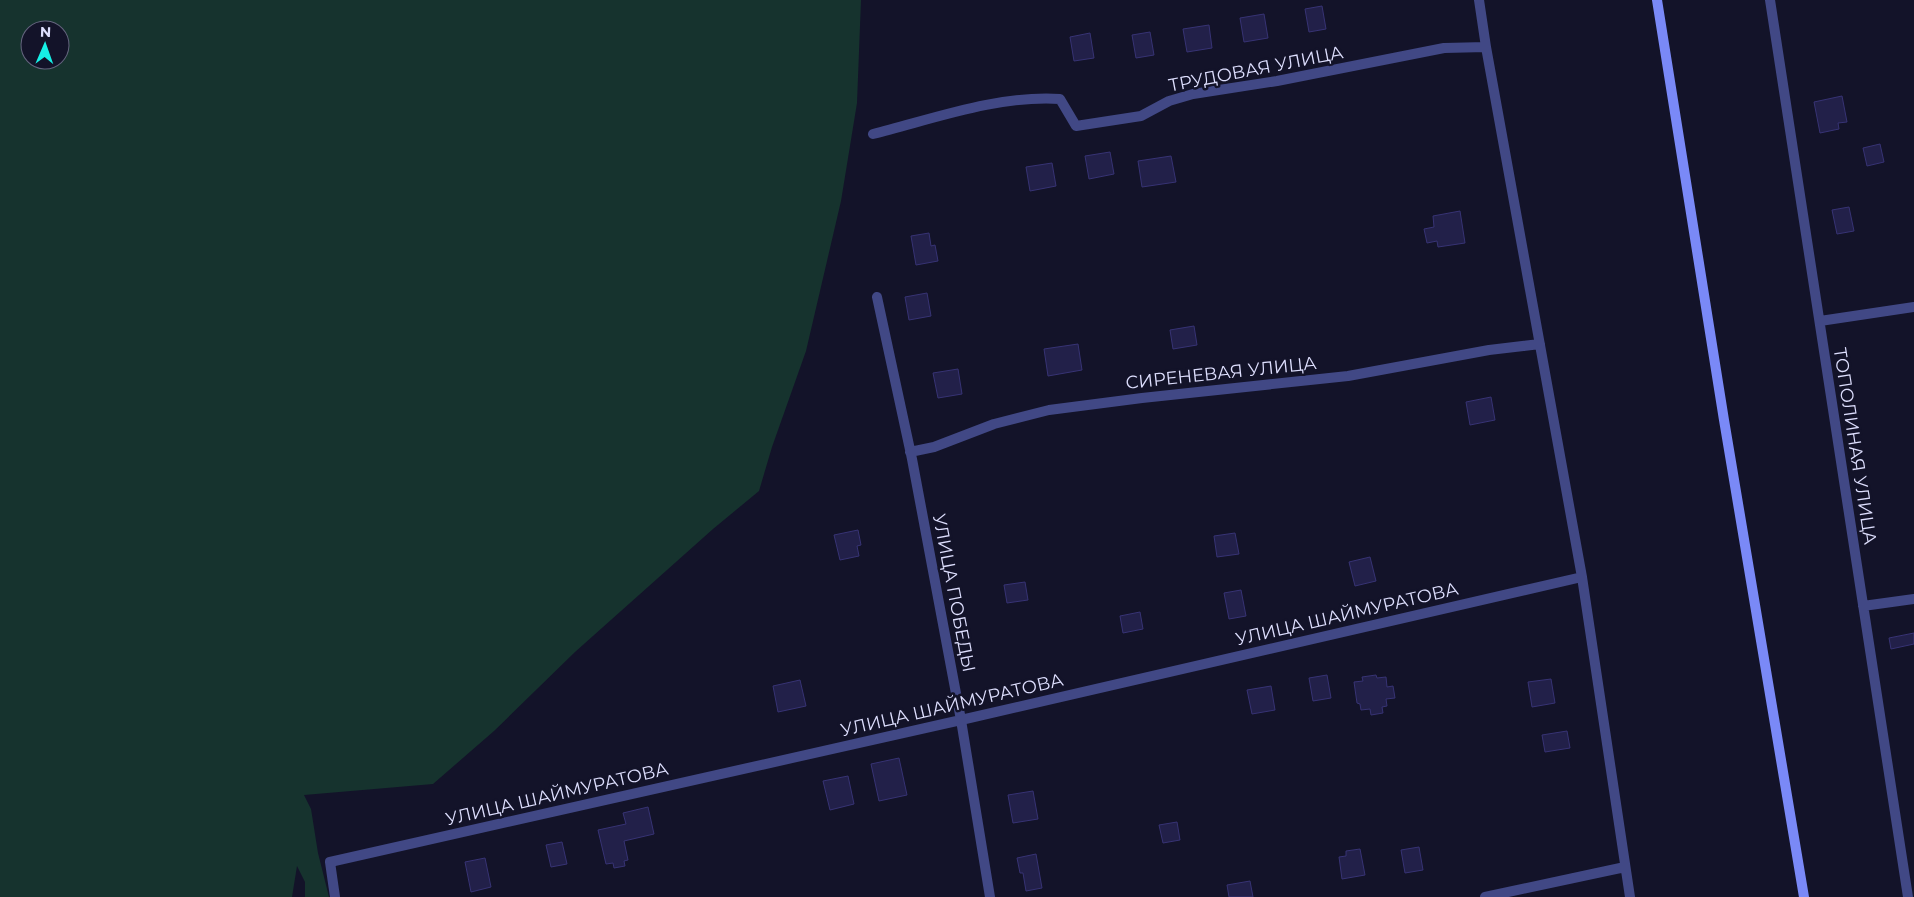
<svg xmlns="http://www.w3.org/2000/svg" width="1914" height="897" viewBox="0 0 1914 897" font-family="Montserrat,sans-serif">
  <style>
    .green { fill: #16332e; fill-rule: evenodd }
    .building { fill: #222049; stroke: #373374 }
    .lines { fill: none; stroke-linecap: round; stroke-linejoin: round }
    .minor { stroke: #414885; stroke-width: 10 }
    .secondary { stroke: #7a89f7; stroke-width: 10 }
    .labels { text-anchor: middle; stroke-width: 5; stroke-linejoin: round; paint-order: stroke }
    .street-label { font-size: 18px; fill: #dddefd; stroke: #131329 }
  </style>
  <rect width="100%" height="100%" fill="#131329"/>
  <path class="green" d="M0 0H861L857 103 841 201 806 351 772 447 759 491 713 529 575 652 494 731 433 784 304 795 311 809 318 853 329 897H305V882L297 866 292 897H0ZM30 30H60V60H30Z"/>
  <path class="building" d="M1322 6 1326 29 1309 32 1305 9Z
    M1264 14 1268 38 1244 42 1240 18Z
    M1209 25 1212 48 1187 52 1183 29Z
    M1150 32 1154 55 1136 58 1132 35Z
    M1090 33 1094 58 1074 61 1070 37Z
    M1842 96 1847 122 1838 123 1839 129 1820 133 1814 102Z
    M1880 144 1884 162 1867 166 1863 148Z
    M1110 152 1114 174 1089 179 1085 156Z
    M1171 156 1176 182 1142 187 1138 161Z
    M1052 163 1056 186 1030 191 1026 167Z
    M1849 207 1854 231 1837 234 1832 210Z
    M1460 211 1465 243 1438 247 1437 241 1427 243 1424 229 1434 227 1433 216Z
    M929 233 931 246 935 245 938 261 916 265 911 236Z
    M927 293 931 316 909 320 905 297Z
    M1194 326 1197 345 1173 349 1170 330Z
    M1078 344 1082 370 1048 376 1044 349Z
    M958 369 962 394 938 398 933 373Z
    M1491 397 1495 420 1470 425 1466 402Z
    M858 530 861 545 857 546 859 556 840 560 834 535Z
    M1235 533 1239 554 1217 557 1214 536Z
    M1370 557 1376 581 1355 586 1349 562Z
    M1025 582 1028 600 1007 603 1004 585Z
    M1241 590 1246 616 1229 619 1224 593Z
    M1140 612 1143 629 1123 633 1120 616Z
    M1914 633V644L1891 649 1889 638Z
    M1327 675 1331 698 1313 701 1309 678Z
    M1376 675 1377 678 1386 677 1387 687 1393 686 1395 698 1386 699 1387 706 1382 707 1383 713 1371 715 1370 709 1361 710 1360 704 1357 703 1354 682 1363 681 1362 677Z
    M1551 679 1555 703 1532 707 1528 682Z
    M800 680 806 706 778 712 773 686Z
    M1271 686 1275 710 1252 714 1247 690Z
    M1567 731 1570 748 1545 752 1542 735Z
    M899 758 907 795 879 801 871 764Z
    M848 776 854 804 830 810 823 781Z
    M1033 791 1038 819 1013 823 1008 795Z
    M648 807 654 834 624 841 628 860 624 861 625 866 614 868 613 863 606 864 598 830 626 824 623 813Z
    M1177 822 1180 840 1163 843 1159 825Z
    M562 842 567 864 551 867 546 845Z
    M1419 847 1423 870 1405 873 1401 850Z
    M1360 849 1365 875 1342 879 1339 857 1346 856V851Z
    M1036 854 1042 888 1026 891 1023 873H1020L1017 858Z
    M485 858 491 887 471 892 465 862Z
    M1250 881 1253 897H1229L1227 885Z"/>
  <g class="lines">
    <path class="minor" d="M1479 0 1486 47 1582 577 1630 897
      M1770 0 1908 897
      M873 134C933 119 997 95 1060 99L1076 126 1141 116 1169 101 1193 94 1277 81 1444 48 1486 47
      M877 297 912 459 961 720 990 897
      M1820 321 1914 307
      M910 452 934 447 994 424 1049 410 1142 398 1348 376 1489 350 1540 344
      M1863 606 1914 599
      M335 897 330 862 961 720 1582 577
      M1485 897 1625 867"/>
    <path class="secondary" d="M1657 0 1724 420 1804 897"/>
  </g>
  <g class="labels">
    <g class="street-label">
      <text transform="translate(1256 69) rotate(-11)" y="6">ТРУДОВАЯ УЛИЦА</text>
      <text transform="translate(1221 373) rotate(-6)" y="6">СИРЕНЕВАЯ УЛИЦА</text>
      <text transform="translate(1855 446) rotate(81)" y="6">ТОПОЛИНАЯ УЛИЦА</text>
      <text transform="translate(954 593) rotate(79)" y="6">УЛИЦА ПОБЕДЫ</text>
      <text transform="translate(1347 614) rotate(-13)" y="6">УЛИЦА ШАЙМУРАТОВА</text>
      <text transform="translate(952 705) rotate(-13)" y="6">УЛИЦА ШАЙМУРАТОВА</text>
      <text transform="translate(557 794) rotate(-13)" y="6">УЛИЦА ШАЙМУРАТОВА</text>
    </g>
  </g>
  <g transform="translate(45 45) rotate(2)"><circle r="24" fill="#131329" stroke="#64647e"/>
  <path d="M0-4L9 19L0 12L-9 19Z" fill="#16f0e6"/>
  <text y="-8" font-size="14" font-weight="bold" text-anchor="middle" fill="#dddefd">N</text>
  </g>
</svg>
